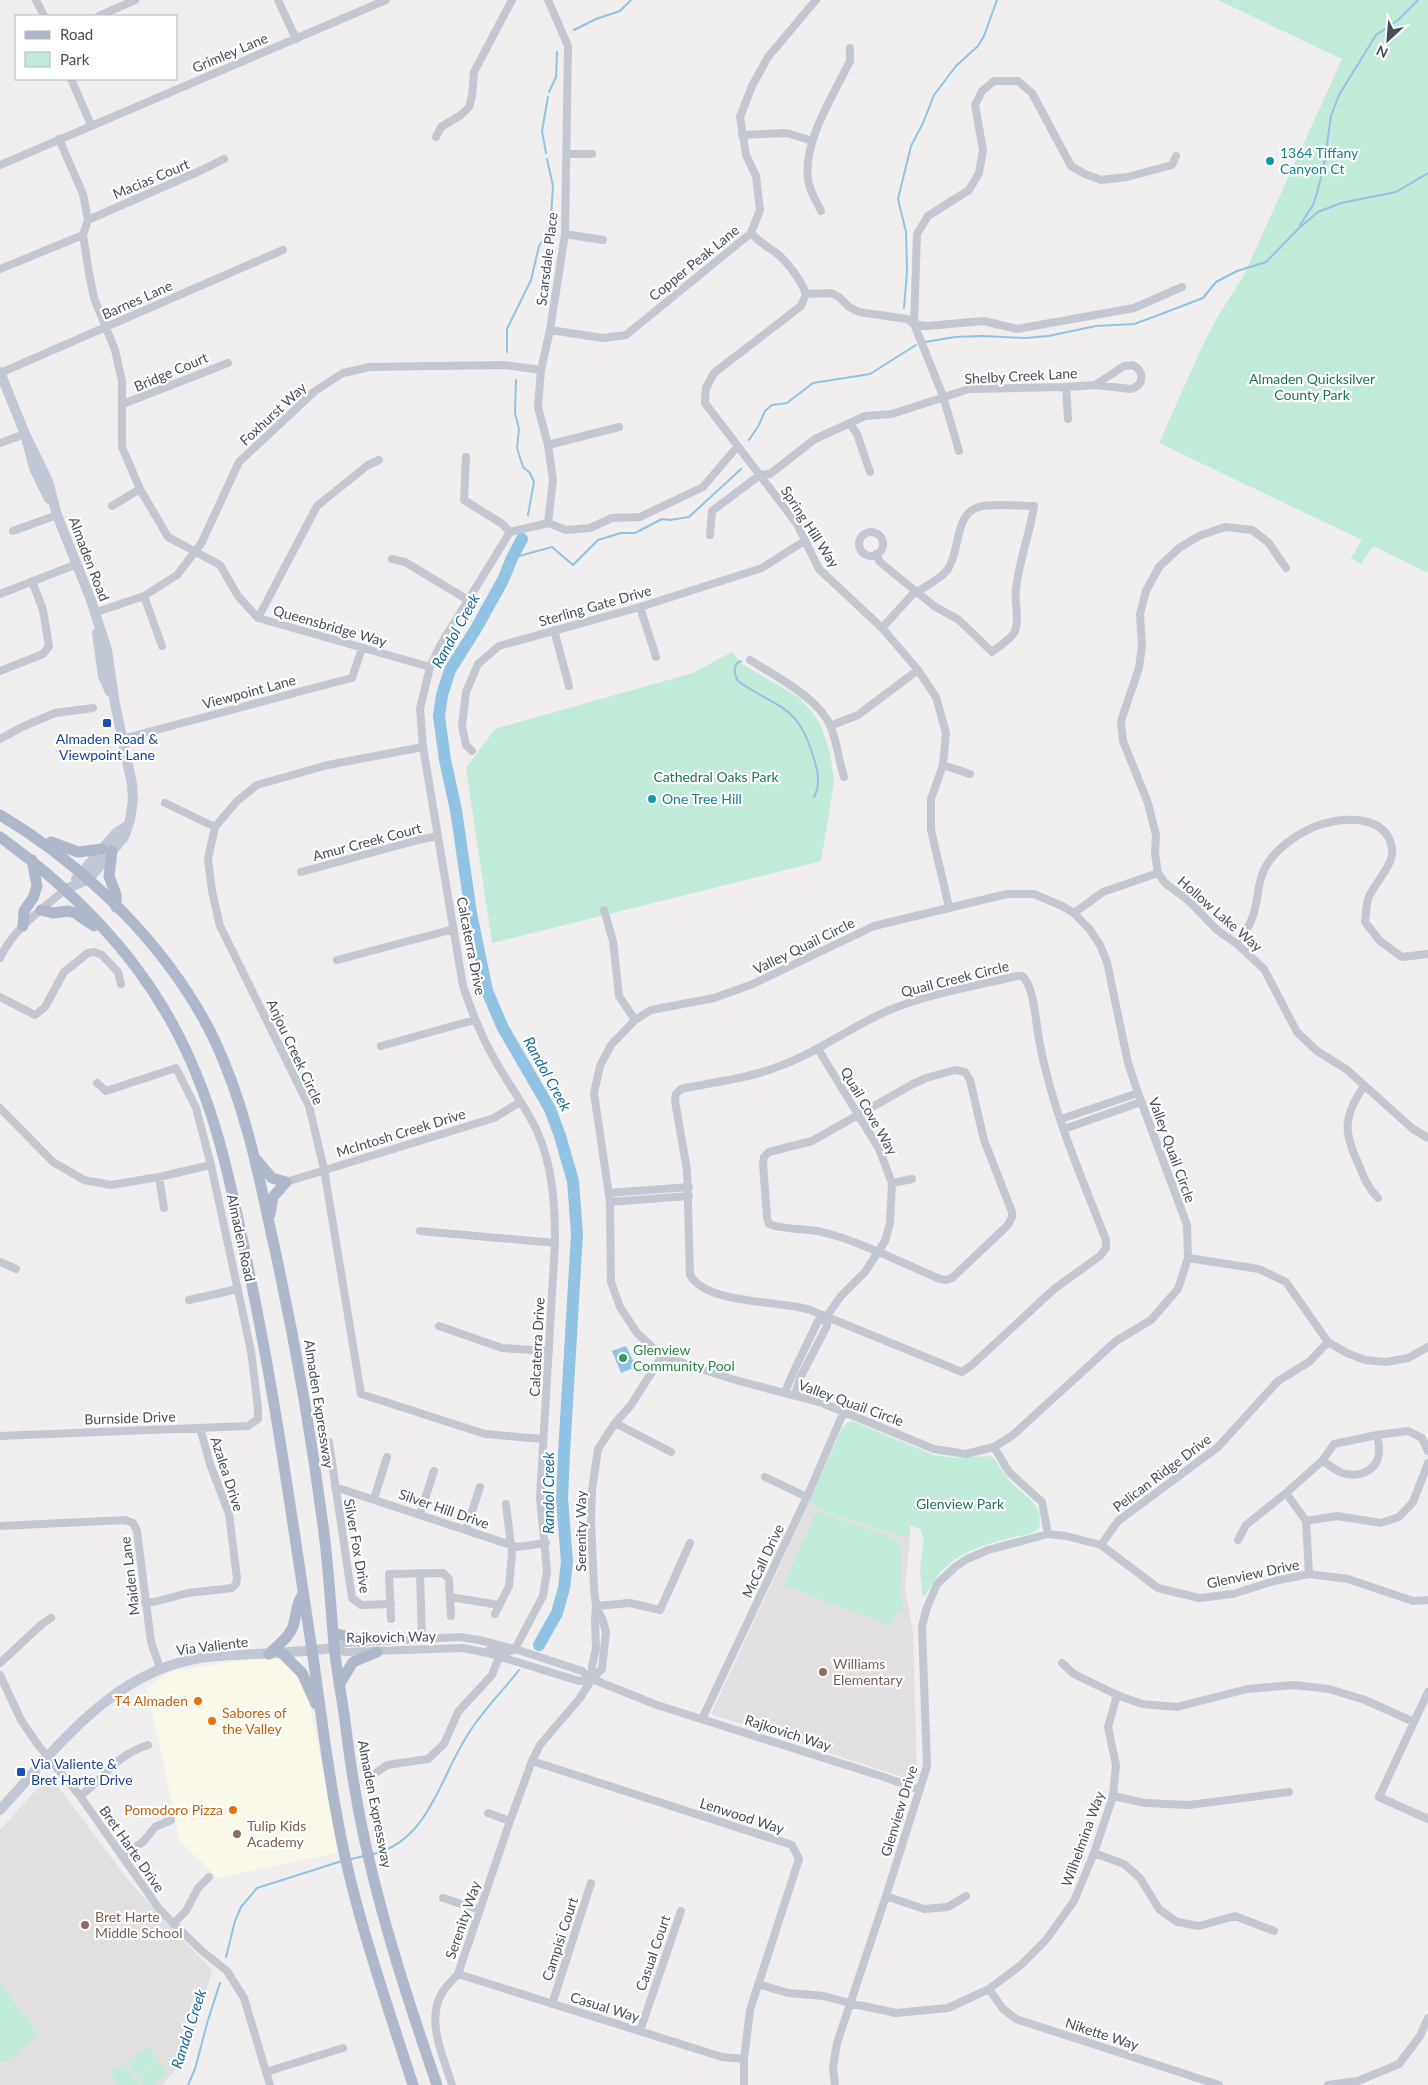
<svg xmlns="http://www.w3.org/2000/svg" width="1428" height="2085" viewBox="0 0 1428 2085" font-family="Lato,sans-serif">
  <style>
    .commercial { fill: #faf8e8 }
    .education { fill: #e1dfdf }
    .green { fill: #bfebd8 }
    .water { fill: #90c3e4 }
    .lines { fill: none; stroke-linecap: round; stroke-linejoin: round }
    .stream { stroke: #90c3e4; stroke-width: 2 }
    .river { stroke: #90c3e4; stroke-width: 12 }
    .street { stroke: #c2c7d2; stroke-width: 8 }
    .secondary { stroke: #c2c7d5; stroke-width: 10 }
    .primary { stroke: #afb8ca; stroke-width: 11 }
    .culture-dot { fill: #0f9aa8; stroke: #fff; stroke-width: 2 }
    .transit-dot { fill: #1a4fb4; stroke: #fff; stroke-width: 2 }
    .leisure-dot { fill: #2e9e5b; stroke: #fff; stroke-width: 2 }
    .education-dot { fill: #8d6e63; stroke: #fff; stroke-width: 2 }
    .food-dot { fill: #e8710a; stroke: #fff; stroke-width: 2 }
    .labels { text-anchor: middle; stroke-width: 4.5; stroke-linejoin: round; paint-order: stroke }
    .street-label { font-size: 14px; fill: #474e59; stroke: #fff }
    .culture-label { font-size: 14px; fill: #0d838f; stroke: #fff; text-anchor: start }
    .park-label { font-size: 14px; fill: #1e7459; stroke: #fff }
    .transit-label { font-size: 14px; fill: #164399; stroke: #fff }
    .leisure-label { font-size: 14px; fill: #27864d; stroke: #fff; text-anchor: start }
    .education-label { font-size: 14px; fill: #785e54; stroke: #fff; text-anchor: start }
    .food-label { font-size: 14px; fill: #c56008; stroke: #fff; text-anchor: end }
    .water-label { font-size: 15px; font-style: italic; fill: #18689c; stroke: #fff }
  </style>
  <rect width="100%" height="100%" fill="#f0eeee"/>
  <path class="commercial" d="M300 1658 340 1852 218 1878 180 1841 147 1687 170 1672 237 1661Z"/>
  <path class="education" d="M809 1503 833 1515 900 1536H910L905 1591 913 1630 917 1782 711 1714Z
    M49 1779 54 1781 127 1879 212 1970 187 2058 162 2085H0V1830L43 1782Z"/>
  <path class="green" d="M1218 0H1428V573L1373 546 1361 564 1351 558 1362 540 1159 443 1201 349 1218 316 1243 277 1342 59Z
    M732 652 742 664 798 697 813 713 821 726 830 753 834 782 821 861 492 943 466 768 495 729 693 673Z
    M852 1421 934 1455 956 1458 991 1456C998 1462 1003 1474 1010 1481 1023 1496 1045 1504 1039 1528 1033 1535 1023 1535 1015 1537 973 1547 945 1556 925 1596L922 1595 920 1569 924 1539 920 1529 910 1526V1536H900L833 1515 809 1503 842 1428 847 1423Z
    M816 1511 900 1541 903 1613 897 1612 890 1626 784 1585Z
    M0 1983 28 2020 37 2034 10 2060 0 2062Z
    M149 2046 158 2059 136 2075 127 2062Z
    M159 2061 168 2073 152 2085H143L137 2076Z
    M124 2064 139 2085H118L110 2074Z"/>
  <path class="water" d="M626 1346 636 1367 621 1373 612 1351Z"/>
  <g class="lines">
    <path class="stream" d="M574 30 596 19 620 11 631 0
      M549 92 556 77 557 52
      M546 153 542 131 548 97
      M1300 225 1313 205 1317 193 1324 165 1331 116 1339 95 1376 35 1398 20 1418 0
      M904 308 907 271 906 232 898 199 911 146 923 123 934 95 956 66 978 46 984 36 997 0
      M925 342 955 337 982 336 1026 338 1048 336 1096 326 1134 324 1156 316 1203 298 1216 282 1237 271 1266 262 1298 229 1318 212 1341 203 1396 192 1428 173
      M507 352V329L531 280 539 246 546 236 551 216 553 186 547 159
      M516 380 515 413 519 429 517 448 523 467 530 473 534 482 528 515
      M749 440 759 425 765 411 772 405 787 403 813 383 870 374 916 345
      M512 558 552 547 573 565 598 540 621 533H635L662 519 670 520 689 517 741 469
      M741 661C732 664 734 674 738 681 779 710 798 703 814 759 818 771 821 785 814 797
      M373 1854C429 1841 440 1777 467 1736 481 1712 502 1692 519 1670
      M351 1859 364 1856
      M226 1957 235 1921 241 1907 257 1888 342 1861
      M188 2085 195 2069 208 2020 220 1983"/>
    <path class="river" d="M522 539 512 558 503 580 477 627 450 670 442 695 439 716 445 760 456 810 471 913 487 991 503 1028 550 1109 560 1136 573 1181 577 1234 564 1454 562 1499 567 1562 564 1588 557 1613 539 1645"/>
    <path class="street" d="M36 0 44 16
      M278 0 296 39
      M99 16 135 0
      M71 79 91 125
      M742 135 787 133 812 141
      M436 137 441 127 461 115 469 107 472 96 474 72 512 0
      M59 139 83 194 88 220 83 235 89 273 94 298 115 350 122 381V447L140 489 168 537 220 565 238 596 258 618 430 667
      M568 154H592
      M0 165 386 0
      M821 211C816 201 809 190 808 179 803 141 834 94 850 61V48
      M88 220 202 170 224 159
      M751 233C758 241 766 246 775 252 787 261 801 280 806 294L801 306 714 373 706 388 705 403 797 524 819 569 882 628 918 670 936 697 946 733 943 765 931 799V830L949 907
      M565 234 603 240
      M0 269 83 235
      M806 294 831 293 839 297 849 307 859 312 907 319 914 324 927 326 984 321 1017 329 1134 308 1182 287
      M550 330 603 338 626 335 751 233 760 210 756 176 746 155 740 117 752 86 768 57 816 0
      M0 373 283 250
      M1066 387 1068 419
      M123 404 228 363
      M850 424 857 434 870 472
      M0 443 25 434
      M548 445 619 427
      M959 451 943 396 914 324 917 234 928 216 969 190 979 173 983 150 975 105 982 91 994 81H1018L1032 93 1071 166 1085 174 1101 180 1127 177 1172 165 1176 156
      M466 457 464 500 501 523 510 532
      M112 506 140 489
      M548 523 553 480 548 445 538 407 541 370 550 330 565 234 568 46 548 0
      M13 531 57 515
      M859 544a12 12 0 1 1 24 0a12 12 0 1 1-24 0Z
      M710 535 712 511 760 475 770 474 815 439 865 416 892 414 969 389 1066 387 1095 385 1131 389C1145 385 1144 371 1133 365L1124 366 1095 385
      M876 554 880 562 934 606 959 620 992 652C999 646 1012 639 1015 631 1020 617 1014 603 1016 589 1019 560 1030 534 1034 506 1020 506 991 503 979 507 954 514 961 549 948 569 942 578 926 586 917 592L912 595 882 628
      M392 559 405 562 468 600
      M1286 568 1268 542 1252 530 1225 527 1199 536 1179 548 1159 567 1146 591 1140 614 1142 646 1139 668 1121 721 1123 741 1148 803 1156 835 1155 854 1158 873 1165 883 1189 901 1217 930 1237 944 1264 969 1297 1032 1317 1051 1346 1069 1413 1129 1428 1138
      M0 594 77 564
      M144 596 162 646
      M640 607 656 657
      M94 613 144 596 177 575 201 544 239 462 315 391 343 373 370 367 504 365 541 370
      M258 618 317 506 368 465 379 460
      M554 630 569 686
      M750 660C775 676 819 698 831 727 837 743 839 761 844 777
      M0 671 43 654 49 646 43 610 32 581
      M830 726 858 715 918 670
      M0 739 22 727 55 713 93 708
      M122 739 317 687 352 678 362 648
      M423 747 328 765 257 785 237 801 215 827 208 859 212 891 220 926 309 1106 324 1169 361 1394 485 1434 543 1439
      M472 751 466 745 462 726 466 692 478 664 499 646 640 607 762 568 806 540
      M943 765 970 774
      M165 803 215 827
      M301 872 418 840 438 836
      M1007 894H1034L1062 906 1074 913 1090 930 1100 945 1107 962 1128 1063 1138 1093 1187 1225 1188 1258 1178 1289 1151 1320 1116 1341 1013 1435 994 1447 966 1454 934 1449 822 1403 732 1379 662 1356 637 1333 620 1307 611 1282 610 1202 594 1093 600 1066 611 1045 635 1020 651 1010 714 998 753 984 874 926Z
      M604 910 613 941 619 996 635 1020
      M1074 913 1103 892 1158 873
      M1237 944C1241 937 1248 929 1251 921 1260 902 1255 880 1270 860 1281 845 1302 831 1319 825 1344 817 1386 814 1392 848 1395 865 1373 884 1368 899 1366 906 1366 915 1365 922L1380 941 1402 957 1428 954
      M0 958C14 928 41 910 66 889
      M337 960 454 929
      M1017 976H1022C1035 986 1036 1028 1040 1045 1053 1112 1081 1176 1106 1240V1248L1100 1256 1054 1289 973 1364 962 1372 810 1310C781 1300 707 1305 690 1275L687 1170 675 1101 676 1094 681 1089C713 1082 746 1079 777 1067 818 1053 852 1025 892 1009 932 993 976 986 1017 976Z
      M0 997 35 1015 45 1007 64 972 88 953 94 952 102 955 118 972 121 984
      M381 1046 474 1020
      M955 1070 965 1072 970 1080 984 1140 1012 1212V1217L1008 1225 952 1278 946 1280 940 1279C904 1264 864 1243 826 1233 810 1228 781 1230 769 1224L767 1218 763 1163 764 1157 769 1152 812 1141 913 1084 926 1078Z
      M1364 1086C1343 1117 1343 1132 1359 1165 1364 1178 1368 1188 1378 1198
      M0 1108 53 1162 84 1180 111 1185 159 1177 211 1165
      M1061 1119 1138 1093
      M1064 1129 1141 1102
      M159 1177 164 1208
      M286 1182 494 1118 520 1102
      M892 1183 912 1179
      M609 1193 689 1187
      M610 1202 689 1196
      M420 1231 555 1243
      M1188 1258 1259 1269 1286 1282 1328 1342 1347 1353 1365 1360 1386 1362 1408 1358 1428 1347
      M0 1262 16 1269
      M189 1300 238 1289
      M439 1326 502 1348 549 1351
      M785 1392 793 1373 818 1321 826 1317 841 1296 865 1272 885 1241 890 1223 892 1183 879 1149 818 1049
      M795 1395 800 1378 827 1326 826 1317
      M615 1423 671 1452
      M0 1436 248 1426 258 1419V1408L251 1351 211 1165 196 1108 176 1068 106 1091 97 1083
      M329 1442 352 1598 361 1605 391 1604
      M994 1447 1009 1472 1042 1502 1048 1534
      M1322 1461C1328 1464 1335 1470 1342 1473 1358 1478 1376 1472 1379 1454 1380 1448 1378 1441 1377 1435
      M765 1477 807 1497
      M335 1487 517 1547 546 1543
      M374 1499 387 1457
      M420 1514 434 1471
      M1306 1521 1337 1516 1381 1523 1399 1517 1413 1502 1428 1463
      M0 1526 125 1520 133 1523 137 1531 151 1642 160 1668
      M466 1530 480 1487
      M1238 1540 1246 1525 1286 1493
      M1101 1545 1118 1521 1218 1447 1278 1381 1309 1362 1328 1342
      M420 1573 422 1638
      M1309 1574 1306 1521 1286 1493 1322 1461 1334 1444 1377 1435 1408 1431 1422 1438 1428 1451
      M450 1597 499 1605
      M145 1602H154L188 1593 232 1588 236 1584 237 1578 229 1514 210 1464 200 1428
      M596 1606 630 1603 660 1610 690 1543
      M495 1614 509 1586 512 1554 506 1504
      M391 1619 389 1574 443 1573 449 1579 451 1616
      M334 1648 344 1643 459 1637 479 1640 515 1649 582 1671 592 1679 657 1705 884 1777 920 1790
      M334 1648 345 1652 463 1648 488 1653 579 1681 592 1679
      M490 1649 505 1653 515 1649
      M515 1649 543 1596 547 1571 540 1498 555 1243C555 1205 553 1167 537 1131 526 1107 509 1085 496 1062 482 1038 472 1013 463 986L423 747 420 709 430 667 441 644 510 532 548 523 566 530 590 528 612 518 640 517 703 487 737 447
      M0 1663 42 1624 51 1618
      M1062 1663 1074 1674 1117 1695 1142 1704 1177 1707 1247 1689 1294 1685 1329 1689 1365 1700 1414 1722
      M0 1675 21 1720 38 1745 80 1796 160 1910 202 1951 227 1971 244 1998 270 2085
      M592 1679V1666L596 1649 595 1620 596 1606 594 1588 591 1521 592 1490 598 1449 615 1423 631 1405 662 1356
      M1428 1692 1379 1797 1428 1819
      M702 1719 807 1497 844 1411
      M532 1761 792 1845 799 1859 750 2010 744 2059V2085
      M377 1772 387 1765 428 1759 444 1744 458 1712 492 1675 499 1657
      M80 1796C107 1776 114 1756 148 1745
      M1113 1796 1145 1803 1189 1805 1289 1792
      M488 1813 510 1821
      M1094 1853 1124 1864 1140 1878 1159 1909 1177 1922 1199 1926 1235 1916 1274 1931
      M122 1856 143 1842 155 1827 171 1820
      M886 1896 924 1909 948 1907 966 1896
      M443 1898 480 1910
      M173 1924 186 1911 198 1888 209 1877
      M458 1974 722 2057 744 2059
      M758 1984 788 1993 824 1996 849 2003 896 2013 948 2008 989 1989 1021 1965 1046 1940 1074 1901 1094 1853 1113 1796 1116 1765 1108 1727 1117 1695
      M989 1989 1003 2009 1016 2019 1219 2085
      M552 2004 591 1883
      M640 2031 681 1911
      M266 2072 343 2048
      M452 2085C444 2058 426 2022 441 1995 445 1987 453 1980 458 1974L510 1821 532 1761 540 1745 580 1698 592 1679 602 1669 606 1632 603 1621 596 1606
      M835 2085 833 2067 837 2043 886 1896 927 1766 922 1627 926 1610 937 1584 955 1567 967 1559 988 1550 1048 1534 1066 1536 1101 1545 1158 1588 1199 1598 1233 1594 1274 1581 1309 1574 1348 1579 1413 1601 1428 1600
      M1328 2085 1358 2081 1399 2064 1420 2036 1428 2018"/>
    <path class="secondary" d="M0 372 25 434 34 468 49 499
      M25 434 48 481 57 515 91 600 107 650 115 704 132 784 133 800 130 820 124 837 89 879 66 889
      M97 633 103 676 110 692
      M76 879 116 833 127 826
      M0 1810C55 1750 107 1678 190 1660 211 1655 233 1655 255 1654 281 1653 308 1651 334 1648"/>
    <path class="primary" d="M0 815C87 867 169 947 214 1039 243 1100 257 1166 271 1232 294 1334 312 1437 325 1541 329 1576 331 1610 334 1645 336 1666 340 1687 343 1707 347 1735 350 1763 355 1790 372 1891 404 1989 437 2085
      M0 837C69 887 132 949 173 1025 216 1103 232 1189 250 1276 276 1400 293 1526 312 1650 320 1704 326 1758 336 1811 352 1905 384 1995 413 2085
      M51 842 78 852 102 849
      M112 851 109 876 116 895V907
      M41 910 53 913 68 911 75 913 94 926
      M23 926 24 911 33 898 37 886 32 860
      M255 1158 272 1178 286 1182
      M270 1214 273 1197 286 1182
      M333 1633 355 1638 362 1642
      M282 1653 302 1673 316 1704
      M269 1654C278 1645 291 1636 294 1623 297 1612 296 1604 303 1594
      M339 1685 353 1662 377 1652"/>
  </g>
  <g class="culture-dot">
    <circle cx="1270" cy="161" r="5"/>
    <circle cx="652" cy="799" r="5"/>
  </g>
  <g class="transit-dot">
    <rect x="102" y="718" width="10" height="10" rx="2.5"/>
    <rect x="16" y="1767" width="10" height="10" rx="2.5"/>
  </g>
  <circle class="leisure-dot" cx="623" cy="1358" r="5"/>
  <g class="education-dot">
    <circle cx="823" cy="1672" r="5"/>
    <circle cx="237" cy="1834" r="5"/>
    <circle cx="85" cy="1925" r="5"/>
  </g>
  <g class="food-dot">
    <circle cx="198" cy="1701" r="5"/>
    <circle cx="212" cy="1721" r="5"/>
    <circle cx="233" cy="1810" r="5"/>
  </g>
  <g class="labels">
    <g class="street-label">
      <text transform="translate(230 53) rotate(-23)" y="5">Grimley Lane</text>
      <text transform="translate(151 179) rotate(-23)" y="5">Macias Court</text>
      <text transform="translate(547 259) rotate(-83)" y="5">Scarsdale Place</text>
      <text transform="translate(694 263) rotate(-39)" y="5">Copper Peak Lane</text>
      <text transform="translate(137 300) rotate(-24)" y="5">Barnes Lane</text>
      <text transform="translate(171 372) rotate(-23)" y="5">Bridge Court</text>
      <text transform="translate(1021 376) rotate(-3)" y="5">Shelby Creek Lane</text>
      <text transform="translate(273 414) rotate(-43)" y="5">Foxhurst Way</text>
      <text transform="translate(810 527) rotate(57)" y="5">Spring Hill Way</text>
      <text transform="translate(89 559) rotate(69)" y="5">Almaden Road</text>
      <text transform="translate(595 606) rotate(-16)" y="5">Sterling Gate Drive</text>
      <text transform="translate(330 626) rotate(16)" y="5">Queensbridge Way</text>
      <text transform="translate(249 692) rotate(-15)" y="5">Viewpoint Lane</text>
      <text transform="translate(367 842) rotate(-15)" y="5">Amur Creek Court</text>
      <text transform="translate(1220 914) rotate(41)" y="5">Hollow Lake Way</text>
      <text transform="translate(471 946) rotate(79)" y="5">Calcaterra Drive</text>
      <text transform="translate(804 946) rotate(-26)" y="5">Valley Quail Circle</text>
      <text transform="translate(955 979) rotate(-14)" y="5">Quail Creek Circle</text>
      <text transform="translate(295 1052) rotate(65)" y="5">Anjou Creek Circle</text>
      <text transform="translate(869 1111) rotate(60)" y="5">Quail Cove Way</text>
      <text transform="translate(401 1133) rotate(-17)" y="5">McIntosh Creek Drive</text>
      <text transform="translate(1172 1150) rotate(70)" y="5">Valley Quail Circle</text>
      <text transform="translate(241 1238) rotate(78)" y="5">Almaden Road</text>
      <text transform="translate(537 1347) rotate(-87)" y="5">Calcaterra Drive</text>
      <text transform="translate(851 1403) rotate(20)" y="5">Valley Quail Circle</text>
      <text transform="translate(319 1404) rotate(81)" y="5">Almaden Expressway</text>
      <text transform="translate(130 1418) rotate(-2)" y="5">Burnside Drive</text>
      <text transform="translate(1162 1473) rotate(-37)" y="5">Pelican Ridge Drive</text>
      <text transform="translate(227 1474) rotate(72)" y="5">Azalea Drive</text>
      <text transform="translate(444 1509) rotate(19)" y="5">Silver Hill Drive</text>
      <text transform="translate(581 1531) rotate(-90)" y="5">Serenity Way</text>
      <text transform="translate(357 1546) rotate(80)" y="5">Silver Fox Drive</text>
      <text transform="translate(763 1561) rotate(-65)" y="5">McCall Drive</text>
      <text transform="translate(1253 1574) rotate(-12)" y="5">Glenview Drive</text>
      <text transform="translate(130 1576) rotate(-97)" y="5">Maiden Lane</text>
      <text transform="translate(391 1637) rotate(-1)" y="5">Rajkovich Way</text>
      <text transform="translate(212 1646) rotate(-7)" y="5">Via Valiente</text>
      <text transform="translate(788 1733) rotate(18)" y="5">Rajkovich Way</text>
      <text transform="translate(375 1804) rotate(79)" y="5">Almaden Expressway</text>
      <text transform="translate(899 1811) rotate(-73)" y="5">Glenview Drive</text>
      <text transform="translate(742 1816) rotate(18)" y="5">Lenwood Way</text>
      <text transform="translate(1083 1839) rotate(-70)" y="5">Wilhelmina Way</text>
      <text transform="translate(132 1849) rotate(55)" y="5">Bret Harte Drive</text>
      <text transform="translate(463 1920) rotate(-71)" y="5">Serenity Way</text>
      <text transform="translate(560 1939) rotate(-72)" y="5">Campisi Court</text>
      <text transform="translate(653 1953) rotate(-71)" y="5">Casual Court</text>
      <text transform="translate(605 2007) rotate(17)" y="5">Casual Way</text>
      <text transform="translate(1102 2034) rotate(18)" y="5">Nikette Way</text>
    </g>
    <g class="culture-label">
      <text x="1280" y="158">1364 Tiffany<tspan x="1280" dy="16">Canyon Ct</tspan></text>
      <text x="662" y="804">One Tree Hill</text>
    </g>
    <g class="park-label">
      <text x="1312" y="384">Almaden Quicksilver<tspan x="1312" dy="16">County Park</tspan></text>
      <text x="716" y="782">Cathedral Oaks Park</text>
      <text x="960" y="1509">Glenview Park</text>
    </g>
    <g class="transit-label">
      <text x="107" y="744">Almaden Road &amp;<tspan x="107" dy="16">Viewpoint Lane</tspan></text>
      <text x="31" y="1769" text-anchor="start">Via Valiente &amp;<tspan x="31" dy="16">Bret Harte Drive</tspan></text>
    </g>
    <g class="leisure-label">
      <text x="633" y="1355">Glenview<tspan x="633" dy="16">Community Pool</tspan></text>
    </g>
    <g class="education-label">
      <text x="833" y="1669">Williams<tspan x="833" dy="16">Elementary</tspan></text>
      <text x="247" y="1831">Tulip Kids<tspan x="247" dy="16">Academy</tspan></text>
      <text x="95" y="1922">Bret Harte<tspan x="95" dy="16">Middle School</tspan></text>
    </g>
    <g class="food-label">
      <text x="188" y="1706">T4 Almaden</text>
      <text x="222" y="1718" text-anchor="start">Sabores of<tspan x="222" dy="16">the Valley</tspan></text>
      <text x="223" y="1815">Pomodoro Pizza</text>
    </g>
    <g class="water-label">
      <text transform="translate(456 631) rotate(-61)" y="5">Randol Creek</text>
      <text transform="translate(547 1074) rotate(61)" y="5">Randol Creek</text>
      <text transform="translate(549 1493) rotate(-90)" y="5">Randol Creek</text>
      <text transform="translate(189 2029) rotate(-72)" y="5">Randol Creek</text>
    </g>
  </g>
  <rect x="15" y="15" width="162" height="65" fill="#ffffff" stroke="#b5b8bd"/>
  <rect x="25" y="31" width="25" height="8" fill="#afb8ca" stroke="#b5b8bd"/>
  <text x="60" y="40" font-size="15" fill="#474e59">Road</text>
  <rect x="25" y="52" width="25" height="15" fill="#bfebd8" stroke="#b5b8bd"/>
  <text x="60" y="65" font-size="15" fill="#474e59">Park</text>
  <g transform="translate(1388 40) rotate(206)" stroke="#ffffff" stroke-width="4" paint-order="stroke">
  <path d="M0-4L9 19L0 12L-9 19Z" fill="#474e59"/>
  <text y="-8" font-size="14" font-weight="bold" text-anchor="middle" fill="#474e59">N</text>
  </g>
</svg>
